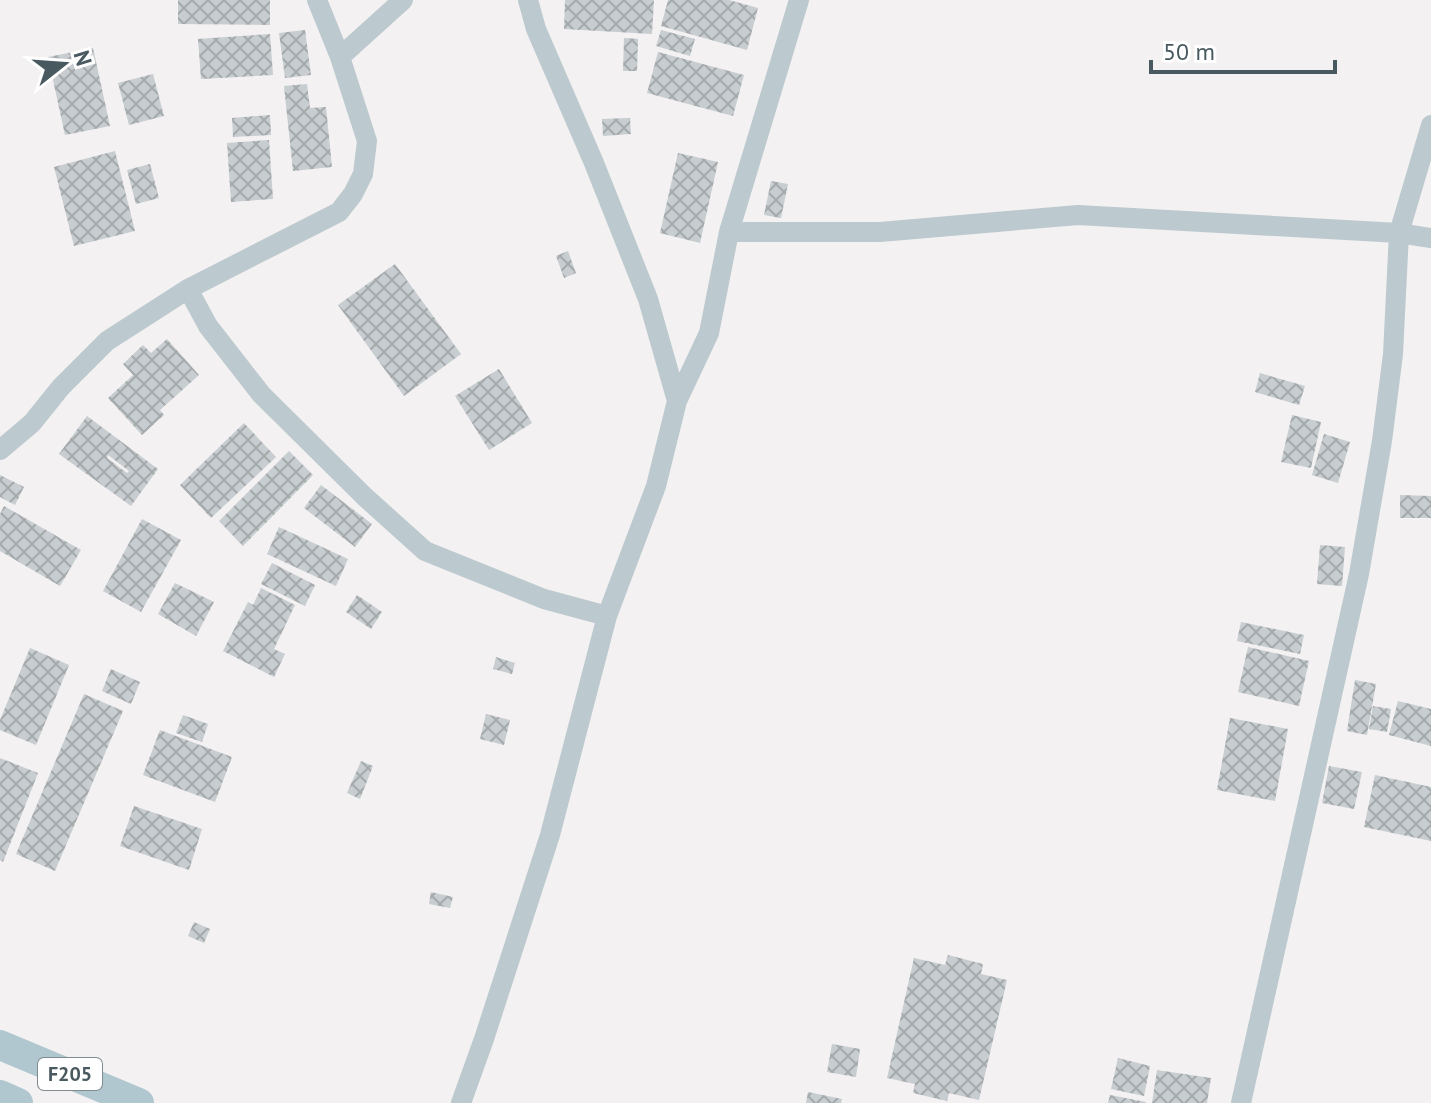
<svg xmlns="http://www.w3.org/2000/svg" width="1431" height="1103" viewBox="0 0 1431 1103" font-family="'PT Sans',sans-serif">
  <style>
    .building { fill: url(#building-cross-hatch); fill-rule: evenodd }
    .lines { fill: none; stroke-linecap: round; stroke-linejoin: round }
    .minor { stroke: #bcc9ce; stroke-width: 20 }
    .primary { stroke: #b0c7d0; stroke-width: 30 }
    .labels { text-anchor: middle; stroke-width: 8; stroke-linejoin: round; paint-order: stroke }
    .shield { fill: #fff; stroke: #7f8b8f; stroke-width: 2 }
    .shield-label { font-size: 20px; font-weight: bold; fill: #48595f }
  </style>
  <defs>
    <pattern id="building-cross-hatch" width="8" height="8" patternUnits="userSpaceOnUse" patternTransform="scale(2)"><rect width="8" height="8" fill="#c7cdd0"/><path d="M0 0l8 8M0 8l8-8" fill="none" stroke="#a4a9ac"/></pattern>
  </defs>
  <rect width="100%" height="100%" fill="#f3f1f1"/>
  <path class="building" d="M178 0H270V25L178 24Z
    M565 0H654L652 34 564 29Z
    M668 0H729L758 8 747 50 661 26Z
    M305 30 311 75 285 78 279 33Z
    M661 30 695 39 690 56 656 46Z
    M270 34 273 75 201 79 198 39Z
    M624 38 638 39 637 71H623Z
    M93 48 110 126 65 135 48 57Z
    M658 52 744 75 733 116 647 93Z
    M153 74 164 116 129 125 118 83Z
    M307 84 310 108 326 107 332 167 293 171 284 86Z
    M270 115 271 135 233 137 232 118Z
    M630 118 631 134 603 136 602 119Z
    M269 140 273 199 231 202 227 143Z
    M115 151 135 231 74 246 54 167Z
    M678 153 718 162 700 243 660 233Z
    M150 164 159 198 136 204 127 170Z
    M771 181 788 184 781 218 764 215Z
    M568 251 576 273 564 278 556 256Z
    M395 264 461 354 404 396 338 305Z
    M167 339 199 375 160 410 164 415 142 435 108 398 133 375 123 364 143 345 151 353Z
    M499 369 532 423 489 450 455 396Z
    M1260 373 1305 386 1299 405 1255 392Z
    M1292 415 1321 422 1311 468 1281 462Z
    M87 416 158 469 131 506 59 454ZM108 455 129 471 127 473 107 458Z
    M244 423 276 457 211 518 180 485Z
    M1324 434 1350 442 1338 483 1312 475Z
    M289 451 313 475 243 546 219 521Z
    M0 475 24 487 15 505 0 497Z
    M321 485 372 524 355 547 304 508Z
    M1400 495 1431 496V518H1400Z
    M4 506 81 550 60 586 0 551V514Z
    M142 519 181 540 141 612 103 591Z
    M279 527 348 559 336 586 267 554Z
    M1320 545 1345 547 1342 586 1317 584Z
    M272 563 315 585 305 606 261 584Z
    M175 583 214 602 196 636 158 614Z
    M261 588 295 605 274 649 285 654 274 677 223 651 248 602 253 605Z
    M357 595 382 612 371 629 346 612Z
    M1241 622 1304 635 1300 654 1237 641Z
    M1248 647 1309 661 1299 706 1238 692Z
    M30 648 69 665 36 745 0 730V720Z
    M496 657 515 663 512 674 493 669Z
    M111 669 140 682 131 704 102 691Z
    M1355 680 1376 684 1367 735 1347 731Z
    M84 694 123 711 55 871 16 854Z
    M1398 701 1431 709V746L1389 735Z
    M1373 706 1391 709 1387 732 1369 729Z
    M486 714 510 720 504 745 480 739Z
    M183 715 208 724 202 742 176 733Z
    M1230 718 1288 729 1275 801 1217 790Z
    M160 730 232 757 215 802 143 775Z
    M0 758 38 773 3 862 0 860Z
    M361 761 373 766 360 799 347 793Z
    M1329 766 1362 772 1354 809 1322 803Z
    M1375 775 1431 787V841L1364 827Z
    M134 806 202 829 189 870 120 846Z
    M431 892 453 897 450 908 429 904Z
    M194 922 210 929 204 943 188 936Z
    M948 955 983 964 981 974 1007 980 979 1100 949 1093 947 1101 913 1093 915 1084 887 1078 914 958 945 965Z
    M832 1044 860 1049 856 1077 827 1072Z
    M1118 1058 1150 1066 1144 1096 1111 1089Z
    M1157 1070 1211 1078 1207 1103H1152Z
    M808 1092 842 1099 841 1103H806Z
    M1110 1095 1146 1102V1103H1108Z"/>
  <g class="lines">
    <path class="minor" d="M528 0 536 29 594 163 648 299 677 401
      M340 57 403 0
      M729 232H880L1078 215 1399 233 1431 238
      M188 289 208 326 261 394 365 497 425 551 544 599 607 616
      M0 450 32 423 61 387 107 341 188 289 339 212 353 194 363 174 367 141 340 57 317 0
      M461 1103 484 1039 550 835 607 616 656 486 677 401 709 333 729 232 799 0
      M1241 1103 1359 574 1382 441 1393 354 1399 233 1431 125"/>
    <path class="primary" d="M0 1045 139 1103
      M0 1095 18 1103"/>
  </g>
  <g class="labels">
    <rect class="shield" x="38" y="1058" width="64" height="32" rx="6"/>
    <g class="shield-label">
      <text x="70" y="1081">F205</text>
    </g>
  </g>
  <g transform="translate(64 64) rotate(73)" stroke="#ffffff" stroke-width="6" paint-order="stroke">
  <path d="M0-6L14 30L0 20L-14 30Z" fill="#48595f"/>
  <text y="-12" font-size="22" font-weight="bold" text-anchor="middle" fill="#48595f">N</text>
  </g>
  <path d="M1151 60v12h184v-12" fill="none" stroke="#48595f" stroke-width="4"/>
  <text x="1163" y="60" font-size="24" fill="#48595f" stroke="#ffffff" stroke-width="6" paint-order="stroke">50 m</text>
</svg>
